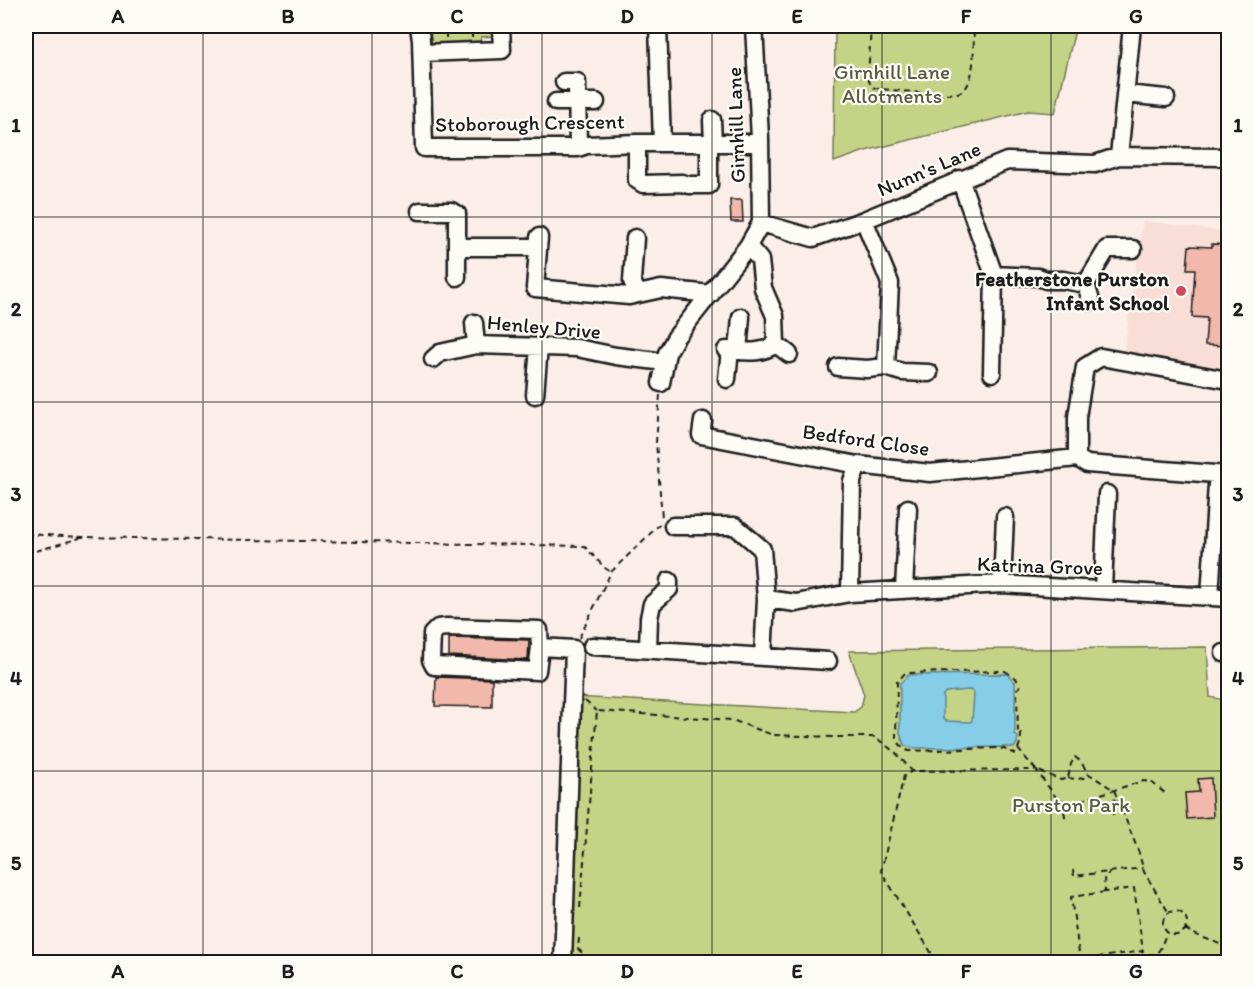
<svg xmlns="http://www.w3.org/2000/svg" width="1254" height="988" viewBox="0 0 1254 988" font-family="Itim,sans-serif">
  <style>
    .built { fill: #f8ded6 }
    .green { fill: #c5d387; stroke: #707852; stroke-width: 1.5 }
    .water { fill: #86cde7; stroke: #5c8696; stroke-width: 1.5; fill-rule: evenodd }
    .building { fill: #f1b8ab; stroke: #1c1c1c; stroke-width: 1.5 }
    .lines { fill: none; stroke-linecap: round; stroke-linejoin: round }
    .minor-casing { stroke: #1c1c1c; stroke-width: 21 }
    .path { stroke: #1c1c1c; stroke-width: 2; stroke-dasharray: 6 4.5; stroke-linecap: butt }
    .minor { stroke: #fdfcf7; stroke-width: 16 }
    .grid { fill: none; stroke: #1c1c1c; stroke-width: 1.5; stroke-opacity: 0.55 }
    .poi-dot { fill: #d1495b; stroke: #fdfcf7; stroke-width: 2 }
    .labels { text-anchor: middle; stroke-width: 4.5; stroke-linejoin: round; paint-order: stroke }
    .park-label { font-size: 21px; fill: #575c41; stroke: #fdfcf7 }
    .street-label { font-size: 21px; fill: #1c1c1c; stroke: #fdfcf7 }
    .poi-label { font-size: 21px; font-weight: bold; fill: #1c1c1c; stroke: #fdfcf7; text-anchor: end }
    .neatline { fill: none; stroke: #1c1c1c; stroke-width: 2 }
    .grid-label { font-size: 20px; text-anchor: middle; font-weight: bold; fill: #1c1c1c }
  </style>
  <rect width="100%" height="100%" fill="#fbeee8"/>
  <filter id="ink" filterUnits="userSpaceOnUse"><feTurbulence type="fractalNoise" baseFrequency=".0167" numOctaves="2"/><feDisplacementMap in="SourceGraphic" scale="12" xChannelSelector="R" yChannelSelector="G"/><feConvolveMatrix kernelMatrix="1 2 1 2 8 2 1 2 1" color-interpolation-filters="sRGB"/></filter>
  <g filter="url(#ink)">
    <path class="built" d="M1143 221 1228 232V371L1124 350Z"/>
    <path class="green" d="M429 26H496V36L481 37 480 45 432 44Z
      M835 26H1076L1055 113 1028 111 865 151 834 162Z
      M1207 647 1210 697 1228 701V962H563L573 697 854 712 861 707 864 695 849 651Z"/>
    <path class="water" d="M1007 674 1015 682V735L1018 737 1017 743 1014 748 1008 747 911 748 904 745 900 733V683L909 675ZM969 690 972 691 974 694 972 721 969 722 946 721 943 719V695L946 692Z"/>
    <path class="building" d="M730 200H742L743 222H731Z
      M1212 244 1228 245 1227 261H1228V271H1225L1221 320 1228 321V346L1205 345 1207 318 1192 317 1195 269H1187L1189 246 1212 247Z
      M449 638 529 640 528 660 449 656Z
      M436 677 492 679V707L435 706Z
      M1211 778 1213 817 1187 819 1185 793 1199 792 1198 779Z"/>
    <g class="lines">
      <defs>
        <path id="minor" d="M419 26 421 40 424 148H578L587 145 637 143H760
          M658 26 662 143
          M754 26 760 138 761 223
          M422 53 502 50 501 26
          M564 82H577L578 148
          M1125 94 1166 98
          M556 102H596
          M712 120 713 143
          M637 143V180L643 184 682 183 689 185H709V143
          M1119 156 1132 26
          M960 179 994 275 992 373
          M420 211H451L457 214V277
          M864 220 890 283 886 367
          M761 223 813 238 864 220 1007 161 1095 164 1119 156 1228 157
          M539 237 535 288 629 296 661 289 711 294
          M635 238 632 281 638 294
          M748 246 760 260 763 288 775 316 776 344
          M457 247H538
          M994 275 1038 277 1046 280H1063L1086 284
          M1091 301 1086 284 1107 249H1133
          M474 323 476 345 577 348 616 356 665 362
          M726 350C744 351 760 355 776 344L789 354
          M738 351 741 317
          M433 359 440 353 476 345
          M838 367 867 369 886 367 902 372 929 373
          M727 379 730 350
          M1228 380 1101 357 1085 367 1077 417V458L1087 464 1228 475
          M661 383 667 353 676 337 748 246 761 223
          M535 395 539 347
          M703 421 701 435 858 465 930 473 1077 458
          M673 526H735L762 549 766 599 763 657
          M1002 584 1005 517
          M904 590 908 508
          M1103 590 1107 494
          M850 593 852 481 858 465
          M1210 597 1217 484
          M766 599 796 603 850 593 1002 584 1228 598
          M447 627 539 630 540 647 537 671 434 666 431 660 432 634 438 628Z
          M592 646 828 661
          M540 647 574 649 563 962
          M648 649 649 618 652 604 669 589V581
          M1224 653H1228"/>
      </defs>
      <use href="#minor" class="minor-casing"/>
      <path class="path" d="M871 26 868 78 871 86 875 88 881 89C895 90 951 97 960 92 962 91 966 88 967 86 976 71 973 42 974 26
        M446 38V26
        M472 38V26
        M660 395 656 442 662 518
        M26 534 82 537 584 546 605 568 611 572
        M26 554 80 538
        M579 638 611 572 660 524
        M1005 671 1016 678 1020 687 1017 689 1018 734H1021C1021 742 1019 748 1015 754L1004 749 998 748 909 751C902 748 899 744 896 737L897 682 905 673Z
        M585 701 597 711
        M1018 749 1036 770 1061 780 1068 778 1071 764 1075 757 1080 761 1089 774 1114 790 1139 853 1144 872 1169 913
        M1068 778C1076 779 1084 780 1089 774
        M1062 801 1066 821
        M1113 815 1115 794
        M1073 870 1074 876 1143 868
        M1105 892 1071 897 1080 960 1143 951 1134 888 1105 892 1104 878 1111 871
        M580 908 597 711 732 720 773 735 834 737H875L896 753 912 771
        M1163 923a12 12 0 1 1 24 0a12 12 0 1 1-24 0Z
        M1185 929 1196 935 1228 947
        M579 938 578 949 592 962
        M1224 945 1228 929
        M937 962 881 871 904 776 912 771 1036 770 1058 800 1072 803 1143 781 1151 782 1166 794
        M1096 962 1156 954 1160 949 1167 932
        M1228 962V959"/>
      <use href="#minor" class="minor"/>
    </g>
  </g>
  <path class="grid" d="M203 26V962M372 26V962M542 26V962M712 26V962M882 26V962M1051 26V962M26 217H1228M26 402H1228M26 586H1228M26 771H1228"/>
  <circle class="poi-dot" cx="1181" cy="291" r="6"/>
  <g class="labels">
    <g class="park-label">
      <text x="892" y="79">Girnhill Lane<tspan x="892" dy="24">Allotments</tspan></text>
      <text x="1071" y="812">Purston Park</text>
    </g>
    <g class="street-label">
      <text transform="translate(530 123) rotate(-1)" y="7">Stoborough Crescent</text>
      <text transform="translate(736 125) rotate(-92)" y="7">Girnhill Lane</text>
      <text transform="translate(929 169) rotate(-23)" y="7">Nunn's Lane</text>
      <text transform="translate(544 327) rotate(5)" y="7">Henley Drive</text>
      <text transform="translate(866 440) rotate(8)" y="7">Bedford Close</text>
      <text transform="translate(1040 566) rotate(2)" y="7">Katrina Grove</text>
    </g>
    <g class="poi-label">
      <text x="1169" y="286">Featherstone Purston<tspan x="1169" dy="24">Infant School</tspan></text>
    </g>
  </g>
  <rect width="1254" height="988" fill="none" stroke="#fdfcf7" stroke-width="66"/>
  <rect x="33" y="33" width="1188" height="922" class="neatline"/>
  <g class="grid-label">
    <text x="118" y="23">A</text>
    <text x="288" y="23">B</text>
    <text x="457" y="23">C</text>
    <text x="627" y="23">D</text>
    <text x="797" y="23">E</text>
    <text x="966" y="23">F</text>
    <text x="1136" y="23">G</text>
    <text x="16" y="132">1</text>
    <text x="1238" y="132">1</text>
    <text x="16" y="316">2</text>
    <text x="1238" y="316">2</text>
    <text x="16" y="501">3</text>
    <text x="1238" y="501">3</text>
    <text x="16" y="685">4</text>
    <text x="1238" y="685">4</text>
    <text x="16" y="870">5</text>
    <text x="1238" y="870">5</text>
    <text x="118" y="978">A</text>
    <text x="288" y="978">B</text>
    <text x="457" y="978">C</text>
    <text x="627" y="978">D</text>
    <text x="797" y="978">E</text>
    <text x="966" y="978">F</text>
    <text x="1136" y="978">G</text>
  </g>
</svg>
